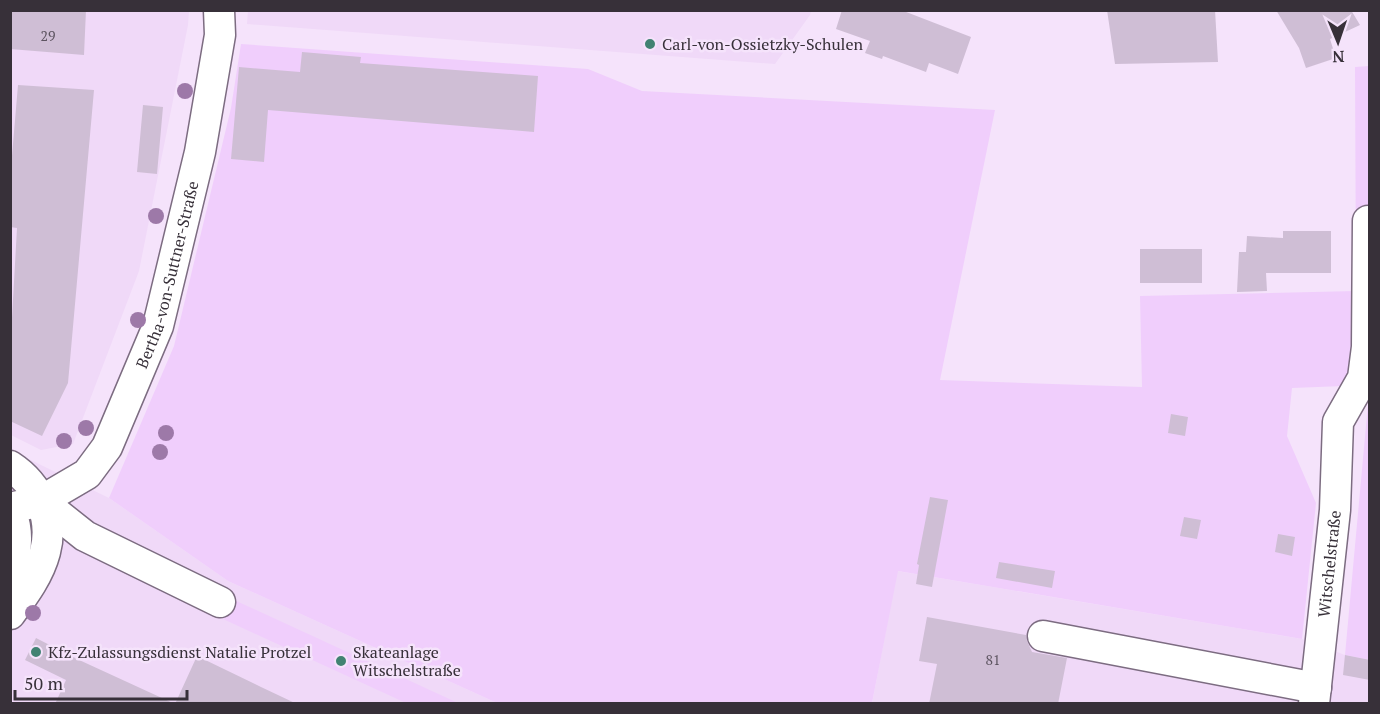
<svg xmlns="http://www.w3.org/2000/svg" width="1380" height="714" viewBox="0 0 1380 714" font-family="'PT Serif',serif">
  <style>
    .built { fill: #f0d9f8 }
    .green { fill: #f0cefc }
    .building { fill: #cfbed5 }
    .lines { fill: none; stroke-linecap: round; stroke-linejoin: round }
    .minor-casing { stroke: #7c6c81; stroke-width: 33 }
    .minor { stroke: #fff; stroke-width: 30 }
    .tree { fill: #9d79a8 }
    .poi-dot { fill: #418272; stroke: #f5e3fb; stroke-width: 2 }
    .labels { text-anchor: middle; stroke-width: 5; stroke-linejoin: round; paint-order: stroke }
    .number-label { font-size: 14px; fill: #5d5460 }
    .poi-label { font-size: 16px; fill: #373039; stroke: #f5e3fb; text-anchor: start }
    .street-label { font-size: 16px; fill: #373039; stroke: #f5e3fb }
  </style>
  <rect width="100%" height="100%" fill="#f5e3fb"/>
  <path class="built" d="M248 10H811V11L810 15 775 64 247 24Z
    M10 11H189L188 25 139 271 73 444 41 450 11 435Z
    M10 450 109 498 228 581 497 703H11Z
    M897 571 1302 639 1345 655 1369 660V703L872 704Z"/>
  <path class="green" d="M241 44 588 69 642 91 995 110 940 380 1142 387 1140 296 1356 291 1355 67 1369 66V385L1292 388 1287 436 1316 503 1302 639 898 571 872 703H497L228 581 109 498 174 346 231 108Z
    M1369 393V660L1345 655Z
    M232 599 458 703H406L223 619Z"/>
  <path class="building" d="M10 10H86L84 55 10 49Z
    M842 10H901L971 37 958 74 929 63 926 72 883 56 882 59 865 53 870 41 836 29Z
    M1107 10H1215L1218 62 1115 64Z
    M1276 10H1351L1360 25 1330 39 1336 58 1306 68 1299 48Z
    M302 52 361 57 360 63 538 76 534 132 268 110 264 162 231 159 239 67 300 72Z
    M18 85 94 90 68 383 42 436 10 421V318H12L17 228 10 227V179Z
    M143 105 163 107 157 174 137 172Z
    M1283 231H1331V273H1266L1267 291 1237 292 1239 252H1246L1247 236 1283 238Z
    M1140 249H1202V283H1140Z
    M1171 414 1188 417 1185 436 1168 433Z
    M930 497 948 500 932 587 916 584 919 565 917 564Z
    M1184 517 1201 520 1197 539 1180 536Z
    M1278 534 1295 537 1292 556 1275 552Z
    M999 562 1055 571 1052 588 996 578Z
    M927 617 1026 635 1027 641 1032 652 1067 658 1058 704H929L937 664 919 661Z
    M36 638 77 659 175 704H55L66 680 25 660Z
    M1345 655 1370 660V680L1343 675Z
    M197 656 261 687 297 704H175Z"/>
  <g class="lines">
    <defs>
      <g id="minor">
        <path d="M10 466C39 485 54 518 45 552 39 575 24 595 10 614"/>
        <path d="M41 501 85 536 220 602"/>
        <path id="s1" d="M10 508 41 501 87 474 107 447 158 326 200 152 220 35 219 10"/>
        <path d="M10 510C19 530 17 552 10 573"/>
        <path d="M1043 636 1316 688"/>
        <path id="s2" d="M1314 704 1335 510 1338 422 1363 378 1367 347 1368 221"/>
      </g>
    </defs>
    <use href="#minor" class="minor-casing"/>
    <use href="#minor" class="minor"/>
  </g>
  <g class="tree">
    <circle cx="185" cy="91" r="8"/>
    <circle cx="156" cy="216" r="8"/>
    <circle cx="138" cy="320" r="8"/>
    <circle cx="86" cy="428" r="8"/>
    <circle cx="166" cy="433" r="8"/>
    <circle cx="64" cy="441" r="8"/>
    <circle cx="160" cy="452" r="8"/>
    <circle cx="33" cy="613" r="8"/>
  </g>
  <g class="poi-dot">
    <circle cx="650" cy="44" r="6"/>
    <circle cx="36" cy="652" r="6"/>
    <circle cx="341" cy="661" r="6"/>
  </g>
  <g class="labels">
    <g class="number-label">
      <text x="48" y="41">29</text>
      <text x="993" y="665">81</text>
    </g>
    <g class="poi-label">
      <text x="662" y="50">Carl-von-Ossietzky-Schulen</text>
      <text x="48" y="658">Kfz-Zulassungsdienst Natalie Protzel</text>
      <text x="353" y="658">Skateanlage<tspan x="353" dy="18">Witschelstraße</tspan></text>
    </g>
    <g class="street-label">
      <text dy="6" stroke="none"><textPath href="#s1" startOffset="302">Bertha-von-Suttner-Straße</textPath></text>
      <text dy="6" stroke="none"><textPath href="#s2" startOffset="141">Witschelstraße</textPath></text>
    </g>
  </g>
  <rect width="1380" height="714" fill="none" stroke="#373039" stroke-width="24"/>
  <g transform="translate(1338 42) rotate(178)" stroke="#f5e3fb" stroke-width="4.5" paint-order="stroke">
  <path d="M0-4.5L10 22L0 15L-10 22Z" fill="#373039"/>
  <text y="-9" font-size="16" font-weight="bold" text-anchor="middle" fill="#373039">N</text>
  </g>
  <path d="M15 690v9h172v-9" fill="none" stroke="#373039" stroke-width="3"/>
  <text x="24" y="690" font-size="18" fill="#373039" stroke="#f5e3fb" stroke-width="4.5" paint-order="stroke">50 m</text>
</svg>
